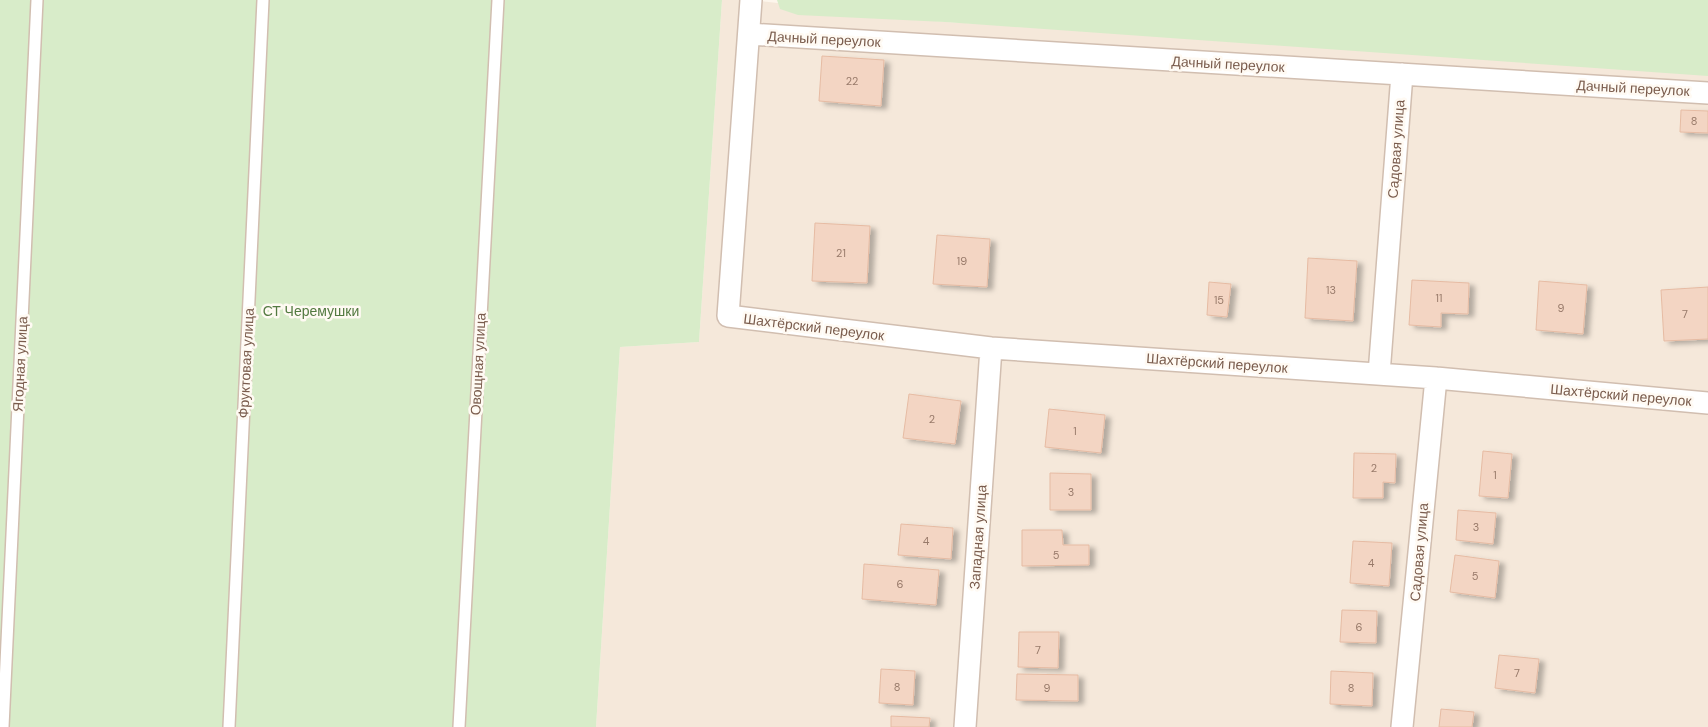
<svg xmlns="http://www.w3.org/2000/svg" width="1708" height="727" viewBox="0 0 1708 727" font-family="'DM Sans',sans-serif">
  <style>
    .residential { fill: #f5e8da }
    .green { fill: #d8ecc9 }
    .building { fill: #f3d5c3; stroke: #e6bba3; filter: url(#shadow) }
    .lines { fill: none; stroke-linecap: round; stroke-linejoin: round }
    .lane-casing { stroke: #d1beb0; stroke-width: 14 }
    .street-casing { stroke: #d1beb0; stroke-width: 24 }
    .lane { stroke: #fff; stroke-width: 11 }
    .street { stroke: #fff; stroke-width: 21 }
    .labels { text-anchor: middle; stroke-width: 5; stroke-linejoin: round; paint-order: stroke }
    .number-label { font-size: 11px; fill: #987a6a }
    .street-label { font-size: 14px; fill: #7a5c4d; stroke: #fffaf3 }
    .park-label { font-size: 14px; fill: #537a41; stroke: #fffaf3 }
  </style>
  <defs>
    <filter id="shadow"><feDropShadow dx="5.5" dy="3" stdDeviation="2.5" flood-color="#0004"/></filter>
  </defs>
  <rect width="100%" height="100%" fill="#fdf6ec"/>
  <path class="residential" d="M722 0H751L945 22 1708 61V727H596L620 347 699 342Z"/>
  <path class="green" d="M0 0H722L699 342 620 347 596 727H0Z
    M777 0H1708V76L945 22 798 15 780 9Z"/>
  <path class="building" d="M822 56 884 60 881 106 819 101Z
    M1681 110 1708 111V133L1680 132Z
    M815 223 870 226 867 283 812 281Z
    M937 235 990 239 987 287 933 284Z
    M1308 258 1357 261 1353 321 1305 318Z
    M1412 280 1469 283 1468 314 1441 313V327L1409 325Z
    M1539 281 1587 285 1583 334 1536 330Z
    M1209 282 1231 284 1227 317 1207 315Z
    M1708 287V339L1664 341 1661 290Z
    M909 394 961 401 955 444 903 438Z
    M1049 409 1105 415 1101 453 1045 447Z
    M1483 451 1512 454 1508 498 1479 496Z
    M1354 453 1396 454 1395 483 1383 482V498H1353Z
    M1050 473 1091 474V510H1050Z
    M1458 510 1496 513 1493 544 1456 540Z
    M901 524 953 528 951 559 898 555Z
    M1022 530H1062L1063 545H1089V565L1022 566Z
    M1353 541 1392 543 1389 586 1350 583Z
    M1455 555 1499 561 1495 598 1450 592Z
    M864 564 939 570 936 605 862 599Z
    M1342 610 1377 611 1376 643 1340 642Z
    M1019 632H1059L1058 668 1018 667Z
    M1499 655 1539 659 1535 693 1495 688Z
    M881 669 915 671 913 705 879 703Z
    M1331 671 1373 673 1372 706 1330 704Z
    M1017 674 1078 675V701L1016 700Z
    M1441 709 1474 712 1472 727H1439Z
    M891 716 930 718 929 727H891Z"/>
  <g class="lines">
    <defs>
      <path id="lane" d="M3 727 37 0
        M229 727 263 0
        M459 727 498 0"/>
      <path id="street" d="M751 0 728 316 991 348 1436 378 1708 403
        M749 34 1708 93
        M1379 374 1402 74
        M965 727 991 348
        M1402 727 1436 378"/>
    </defs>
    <use href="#lane" class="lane-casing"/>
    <use href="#street" class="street-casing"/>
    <use href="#lane" class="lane"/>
    <use href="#street" class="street"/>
  </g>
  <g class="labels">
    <g class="number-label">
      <text x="852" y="85">22</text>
      <text x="1694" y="125">8</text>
      <text x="841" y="257">21</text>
      <text x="962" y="265">19</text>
      <text x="1331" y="294">13</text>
      <text x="1439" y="302">11</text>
      <text x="1219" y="304">15</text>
      <text x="1561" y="312">9</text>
      <text x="1685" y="318">7</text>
      <text x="932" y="423">2</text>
      <text x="1075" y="435">1</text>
      <text x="1374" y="472">2</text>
      <text x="1495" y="479">1</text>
      <text x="1071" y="496">3</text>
      <text x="1476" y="531">3</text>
      <text x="926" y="545">4</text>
      <text x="1056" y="559">5</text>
      <text x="1371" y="567">4</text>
      <text x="1475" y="580">5</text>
      <text x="900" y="588">6</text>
      <text x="1359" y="631">6</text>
      <text x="1038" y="654">7</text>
      <text x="1517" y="677">7</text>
      <text x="897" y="691">8</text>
      <text x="1047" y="692">9</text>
      <text x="1351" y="692">8</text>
    </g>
    <g class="street-label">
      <text transform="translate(824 39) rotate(3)" y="5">Дачный переулок</text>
      <text transform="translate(1228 64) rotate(3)" y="5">Дачный переулок</text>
      <text transform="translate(1633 88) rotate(3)" y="5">Дачный переулок</text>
      <text transform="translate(1396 149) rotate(-86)" y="5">Садовая улица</text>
      <text transform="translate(814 327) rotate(7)" y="5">Шахтёрский переулок</text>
      <text transform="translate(246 363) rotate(-87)" y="5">Фруктовая улица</text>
      <text transform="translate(1217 363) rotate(4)" y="5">Шахтёрский переулок</text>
      <text transform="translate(20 364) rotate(-87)" y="5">Ягодная улица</text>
      <text transform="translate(478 364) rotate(-87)" y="5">Овощная улица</text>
      <text transform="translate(1621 395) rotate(5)" y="5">Шахтёрский переулок</text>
      <text transform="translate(978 537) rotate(-86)" y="5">Западная улица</text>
      <text transform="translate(1419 552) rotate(-85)" y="5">Садовая улица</text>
    </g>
    <g class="park-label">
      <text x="311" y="316">СТ Черемушки</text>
    </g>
  </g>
</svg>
